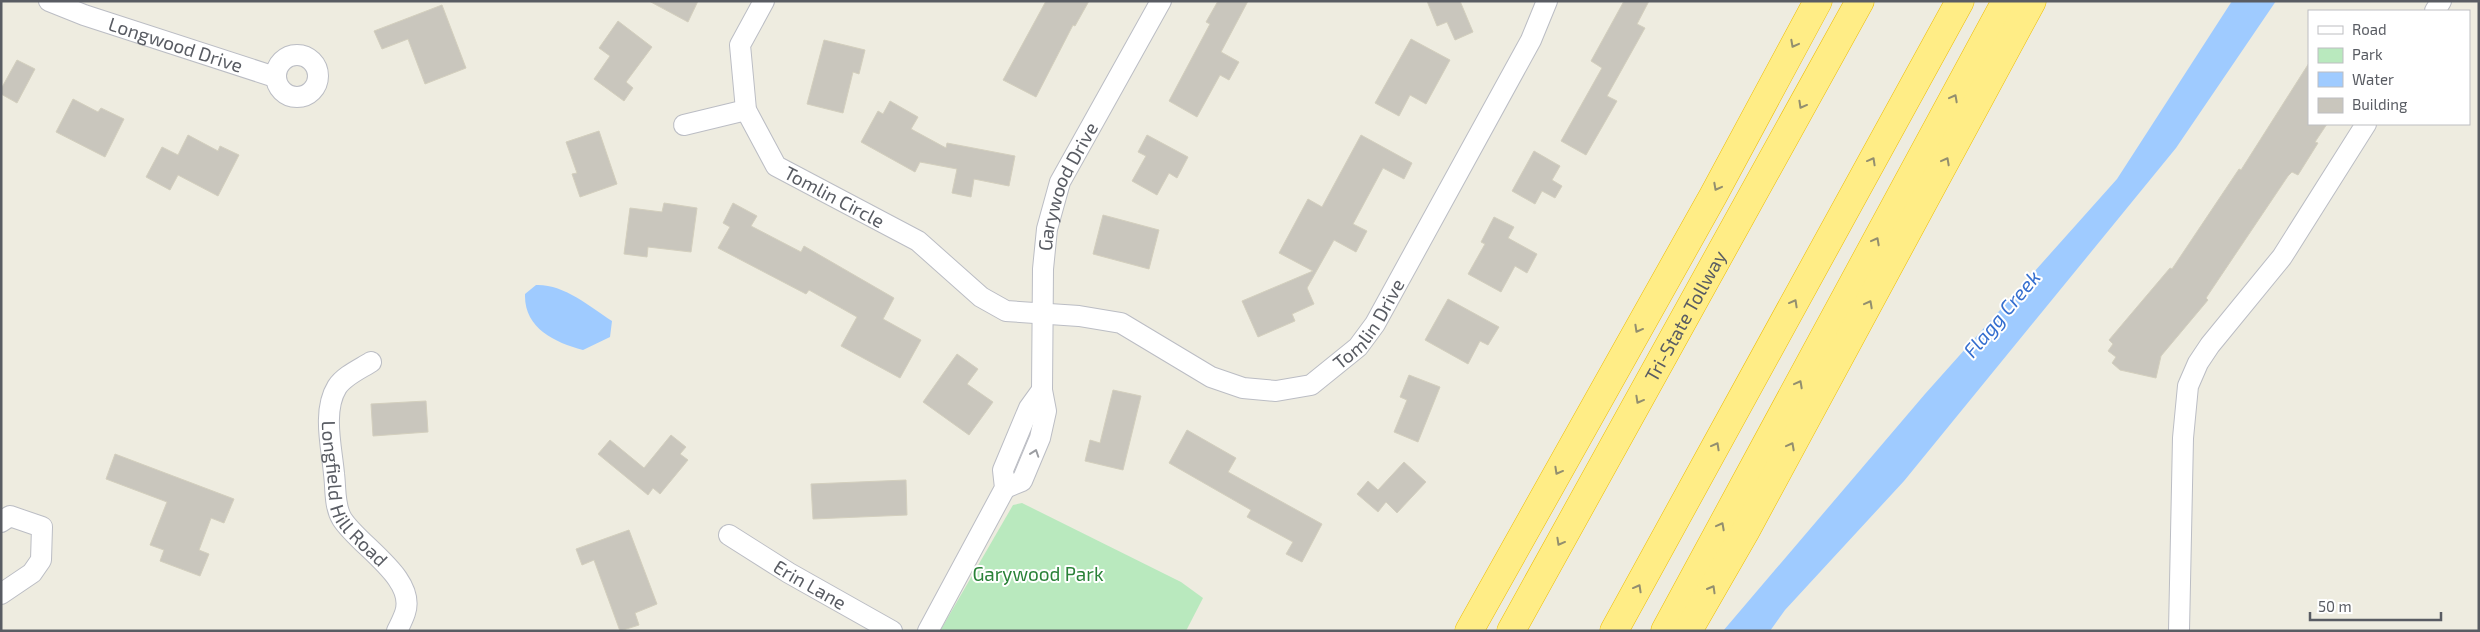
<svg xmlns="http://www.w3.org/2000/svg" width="2480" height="632" viewBox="0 0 2480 632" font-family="'Exo 2',sans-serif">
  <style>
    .green { fill: #b9e9be }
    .water { fill: #9fcbff }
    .building { fill: #c9c6bd; stroke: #d3cfbe }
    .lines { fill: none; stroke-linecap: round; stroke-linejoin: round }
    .minor-casing { stroke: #bbbdc4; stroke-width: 22 }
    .highway-casing { stroke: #eebd00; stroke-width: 29 }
    .minor { stroke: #fff; stroke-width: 20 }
    .highway { stroke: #ffed86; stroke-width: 28 }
    .oneway { stroke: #938f6f }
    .oneway2 { stroke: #9b9da1 }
    .labels { text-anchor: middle; stroke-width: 4; stroke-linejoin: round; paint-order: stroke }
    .street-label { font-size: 19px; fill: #595c63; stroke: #fff }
    .park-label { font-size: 19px; fill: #2a8238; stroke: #fff }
    .water-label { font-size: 20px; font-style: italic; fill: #356fcf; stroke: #fff }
  </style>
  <rect width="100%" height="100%" fill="#eeece0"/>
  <path class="green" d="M1022 503 1181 582 1203 598 1186 631H940L1013 505Z"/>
  <path class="water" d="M2232 1H2276L2176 148 1904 481 1785 610 1770 631H1723L1925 394 2117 179Z
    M536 285C564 284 589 306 612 321L610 337 583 350C554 342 524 328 525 294Z"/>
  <path class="building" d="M649 1H698L688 22Z
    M1046 1H1089L1075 26 1073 25 1036 97 1003 80Z
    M1218 1H1248L1221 52 1239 62 1229 80 1220 75 1197 117 1169 101 1210 24 1206 22Z
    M1427 1H1460L1473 32 1455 40 1447 22 1437 26Z
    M1624 1H1649L1637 24 1645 28 1607 96 1617 101 1586 155 1561 141 1602 68 1591 61Z
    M442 5 466 68 425 84 408 39 382 49 374 31Z
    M618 21 652 47 626 82 633 88 624 101 594 79 610 56 599 48Z
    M1411 39 1450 60 1426 104 1410 95 1399 116 1375 103Z
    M824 40 865 50 859 74 853 72 843 113 807 104Z
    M17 60 35 69 17 103 1 94V89Z
    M2309 63V124H2327L2315 142 2318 143 2298 175 2292 172 2288 176 2206 298 2208 300 2161 356 2156 378 2120 370 2112 363 2116 357 2108 351 2113 344 2109 340 2170 268 2172 269 2239 169 2241 170Z
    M73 99 98 112 101 108 124 119 105 157 56 132Z
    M890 101 918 117 911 129 946 148 947 143 1015 156 1009 186 974 179 971 197 952 193 957 169 920 162 915 172 861 142 878 111 883 114Z
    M599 131 617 184 580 197 572 174 577 173 566 142Z
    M188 135 218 151 220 146 239 155 218 196 178 175 170 190 146 177 162 147 178 155Z
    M1147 135 1188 157 1177 178 1169 173 1157 195 1132 181 1146 156 1138 152Z
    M1361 135 1412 163 1404 179 1383 168 1353 224 1367 231 1356 252 1334 240 1307 288 1314 304 1292 314 1295 321 1258 337 1242 301 1313 271 1279 253 1308 199 1322 207Z
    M1534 151 1560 166 1552 180 1562 186 1555 198 1542 191 1535 204 1512 191Z
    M664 203 697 208 691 252 648 247 647 257 624 254 630 208 662 212Z
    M733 203 757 216 751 226 801 252 804 246 894 298 883 319 921 340 900 378 841 346 857 317 809 290 806 294 718 248 730 227 723 223Z
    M1103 215 1159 230 1149 269 1093 254Z
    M1494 217 1514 227 1508 238 1537 254 1527 273 1515 266 1501 292 1468 274 1485 244 1481 242Z
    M1448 299 1499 327 1488 345 1480 341 1468 364 1425 340Z
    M957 354 978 369 967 384 993 402 969 435 923 402Z
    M1409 375 1440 387 1418 442 1394 432 1407 400 1400 397Z
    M1113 390 1141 396 1123 470 1085 461 1090 440 1100 443Z
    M426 401 428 432 373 436 371 404Z
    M1187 430 1236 458 1228 472 1322 524 1302 562 1286 554 1293 542 1247 517 1251 510 1169 463Z
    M671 435 686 447 680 454 688 460 660 494 653 488 648 495 598 454 610 440 644 468Z
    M115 454 234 499 224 523 211 518 199 550 209 554 200 576 160 561 164 550 150 545 167 502 106 479Z
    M1404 462 1426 482 1397 513 1386 502 1378 512 1357 494 1368 481 1378 490Z
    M906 480 907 515 813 519 811 484Z
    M629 530 657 604 635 613 639 625 620 631 594 560 582 565 576 549Z"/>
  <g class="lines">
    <defs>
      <g id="minor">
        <path id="s1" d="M49 1 84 15 275 77"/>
        <path id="s2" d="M764 1 740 45 746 110 776 166 918 241 981 297 1006 311 1079 316 1121 323 1211 377 1243 388 1276 391 1311 385 1358 347 1375 324 1531 40 1547 1"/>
        <path d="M2435 11 2441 1"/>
        <circle cx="297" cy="76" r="21"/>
        <path d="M684 125 746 110"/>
        <path id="s3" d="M371 362C360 369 344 376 337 387 322 411 332 449 334 474 336 488 334 506 342 519 359 546 417 578 405 613 403 619 400 625 397 631"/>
        <path id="s4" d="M1005 488 1022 481 1040 438 1046 411 1042 390 1043 269 1047 229 1060 182 1161 1"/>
        <path d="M1 522 10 516 42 527 41 560 32 573 1 594"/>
        <path id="s5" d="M729 535 789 573 892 631"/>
        <path d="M928 631 1005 488 1003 470 1029 408 1042 390"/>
        <path d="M2179 631 2183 438 2188 386 2198 363 2210 345 2282 257 2366 124"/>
      </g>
      <g id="highway">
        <path d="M1469 631 1713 196 1818 1"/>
        <path id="s6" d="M1511 631 1860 1"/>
        <path d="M1614 631 1960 1"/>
        <path d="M1665 631 2006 1"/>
        <path d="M1688 631 1745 532 2032 1"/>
      </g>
    </defs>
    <use href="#minor" class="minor-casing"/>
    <use href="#highway" class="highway-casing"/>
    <use href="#minor" class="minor"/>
    <use href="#highway" class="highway"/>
  </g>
  <defs><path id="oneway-chevron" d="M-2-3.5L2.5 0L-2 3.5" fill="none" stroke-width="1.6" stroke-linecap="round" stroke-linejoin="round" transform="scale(1.25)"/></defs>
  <g class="oneway">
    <use href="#oneway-chevron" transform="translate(1794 44) rotate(118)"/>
    <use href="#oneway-chevron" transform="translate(1954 98) rotate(-62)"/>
    <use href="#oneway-chevron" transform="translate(1802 105) rotate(119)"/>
    <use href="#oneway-chevron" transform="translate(1872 161) rotate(-61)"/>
    <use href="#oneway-chevron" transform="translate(1946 161) rotate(-62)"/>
    <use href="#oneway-chevron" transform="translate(1717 187) rotate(118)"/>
    <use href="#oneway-chevron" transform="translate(1876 241) rotate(-62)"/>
    <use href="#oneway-chevron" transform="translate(1794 303) rotate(-61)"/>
    <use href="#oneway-chevron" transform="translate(1869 304) rotate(-62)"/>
    <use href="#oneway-chevron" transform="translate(1638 329) rotate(119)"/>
    <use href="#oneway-chevron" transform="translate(1799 384) rotate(-62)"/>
    <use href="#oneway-chevron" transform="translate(1639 400) rotate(119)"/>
    <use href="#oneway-chevron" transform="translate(1716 446) rotate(-61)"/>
    <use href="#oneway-chevron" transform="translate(1791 446) rotate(-62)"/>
    <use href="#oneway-chevron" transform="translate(1558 471) rotate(119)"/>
    <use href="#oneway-chevron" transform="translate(1721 526) rotate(-62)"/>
    <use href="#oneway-chevron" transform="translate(1560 542) rotate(119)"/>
    <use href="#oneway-chevron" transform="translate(1638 588) rotate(-61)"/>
    <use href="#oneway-chevron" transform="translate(1712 589) rotate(-60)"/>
  </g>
  <use class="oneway2" href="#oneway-chevron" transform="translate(1035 453) rotate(-71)"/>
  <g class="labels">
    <g class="street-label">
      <text dy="7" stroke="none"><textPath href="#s1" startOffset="134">Longwood Drive</textPath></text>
      <text dy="7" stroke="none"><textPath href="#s4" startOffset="322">Garywood Drive</textPath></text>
      <text dy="7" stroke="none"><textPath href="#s2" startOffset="245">Tomlin Circle</textPath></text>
      <text dy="7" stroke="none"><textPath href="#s6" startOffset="360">Tri-State Tollway</textPath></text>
      <text dy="7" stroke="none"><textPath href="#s2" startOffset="861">Tomlin Drive</textPath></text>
      <text dy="7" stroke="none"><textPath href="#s3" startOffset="158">Longfield Hill Road</textPath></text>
      <text dy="7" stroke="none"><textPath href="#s5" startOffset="95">Erin Lane</textPath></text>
    </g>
    <g class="park-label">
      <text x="1038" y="581">Garywood Park</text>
    </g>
    <g class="water-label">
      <text transform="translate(2002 314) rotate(-50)" y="7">Flagg Creek</text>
    </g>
  </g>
  <rect width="2480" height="632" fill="none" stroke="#595c63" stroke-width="5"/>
  <rect x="2308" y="10" width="162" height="115" fill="#ffffff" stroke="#bdbec1"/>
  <rect x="2318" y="26" width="25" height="8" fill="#ffffff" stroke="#bdbec1"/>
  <text x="2352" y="35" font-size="15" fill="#595c63">Road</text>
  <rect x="2318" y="48" width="25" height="15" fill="#b9e9be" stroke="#bdbec1"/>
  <text x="2352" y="60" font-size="15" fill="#595c63">Park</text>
  <rect x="2318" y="72" width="25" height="15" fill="#9fcbff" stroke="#bdbec1"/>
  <text x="2352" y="85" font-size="15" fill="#595c63">Water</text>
  <rect x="2318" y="98" width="25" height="15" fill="#c9c6bd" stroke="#bdbec1"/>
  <text x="2352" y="110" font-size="15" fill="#595c63">Building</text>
  <path d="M2310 612v8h131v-8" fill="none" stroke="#595c63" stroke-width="2.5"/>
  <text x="2318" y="612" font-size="15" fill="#595c63" stroke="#ffffff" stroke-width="4" paint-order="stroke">50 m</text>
</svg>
